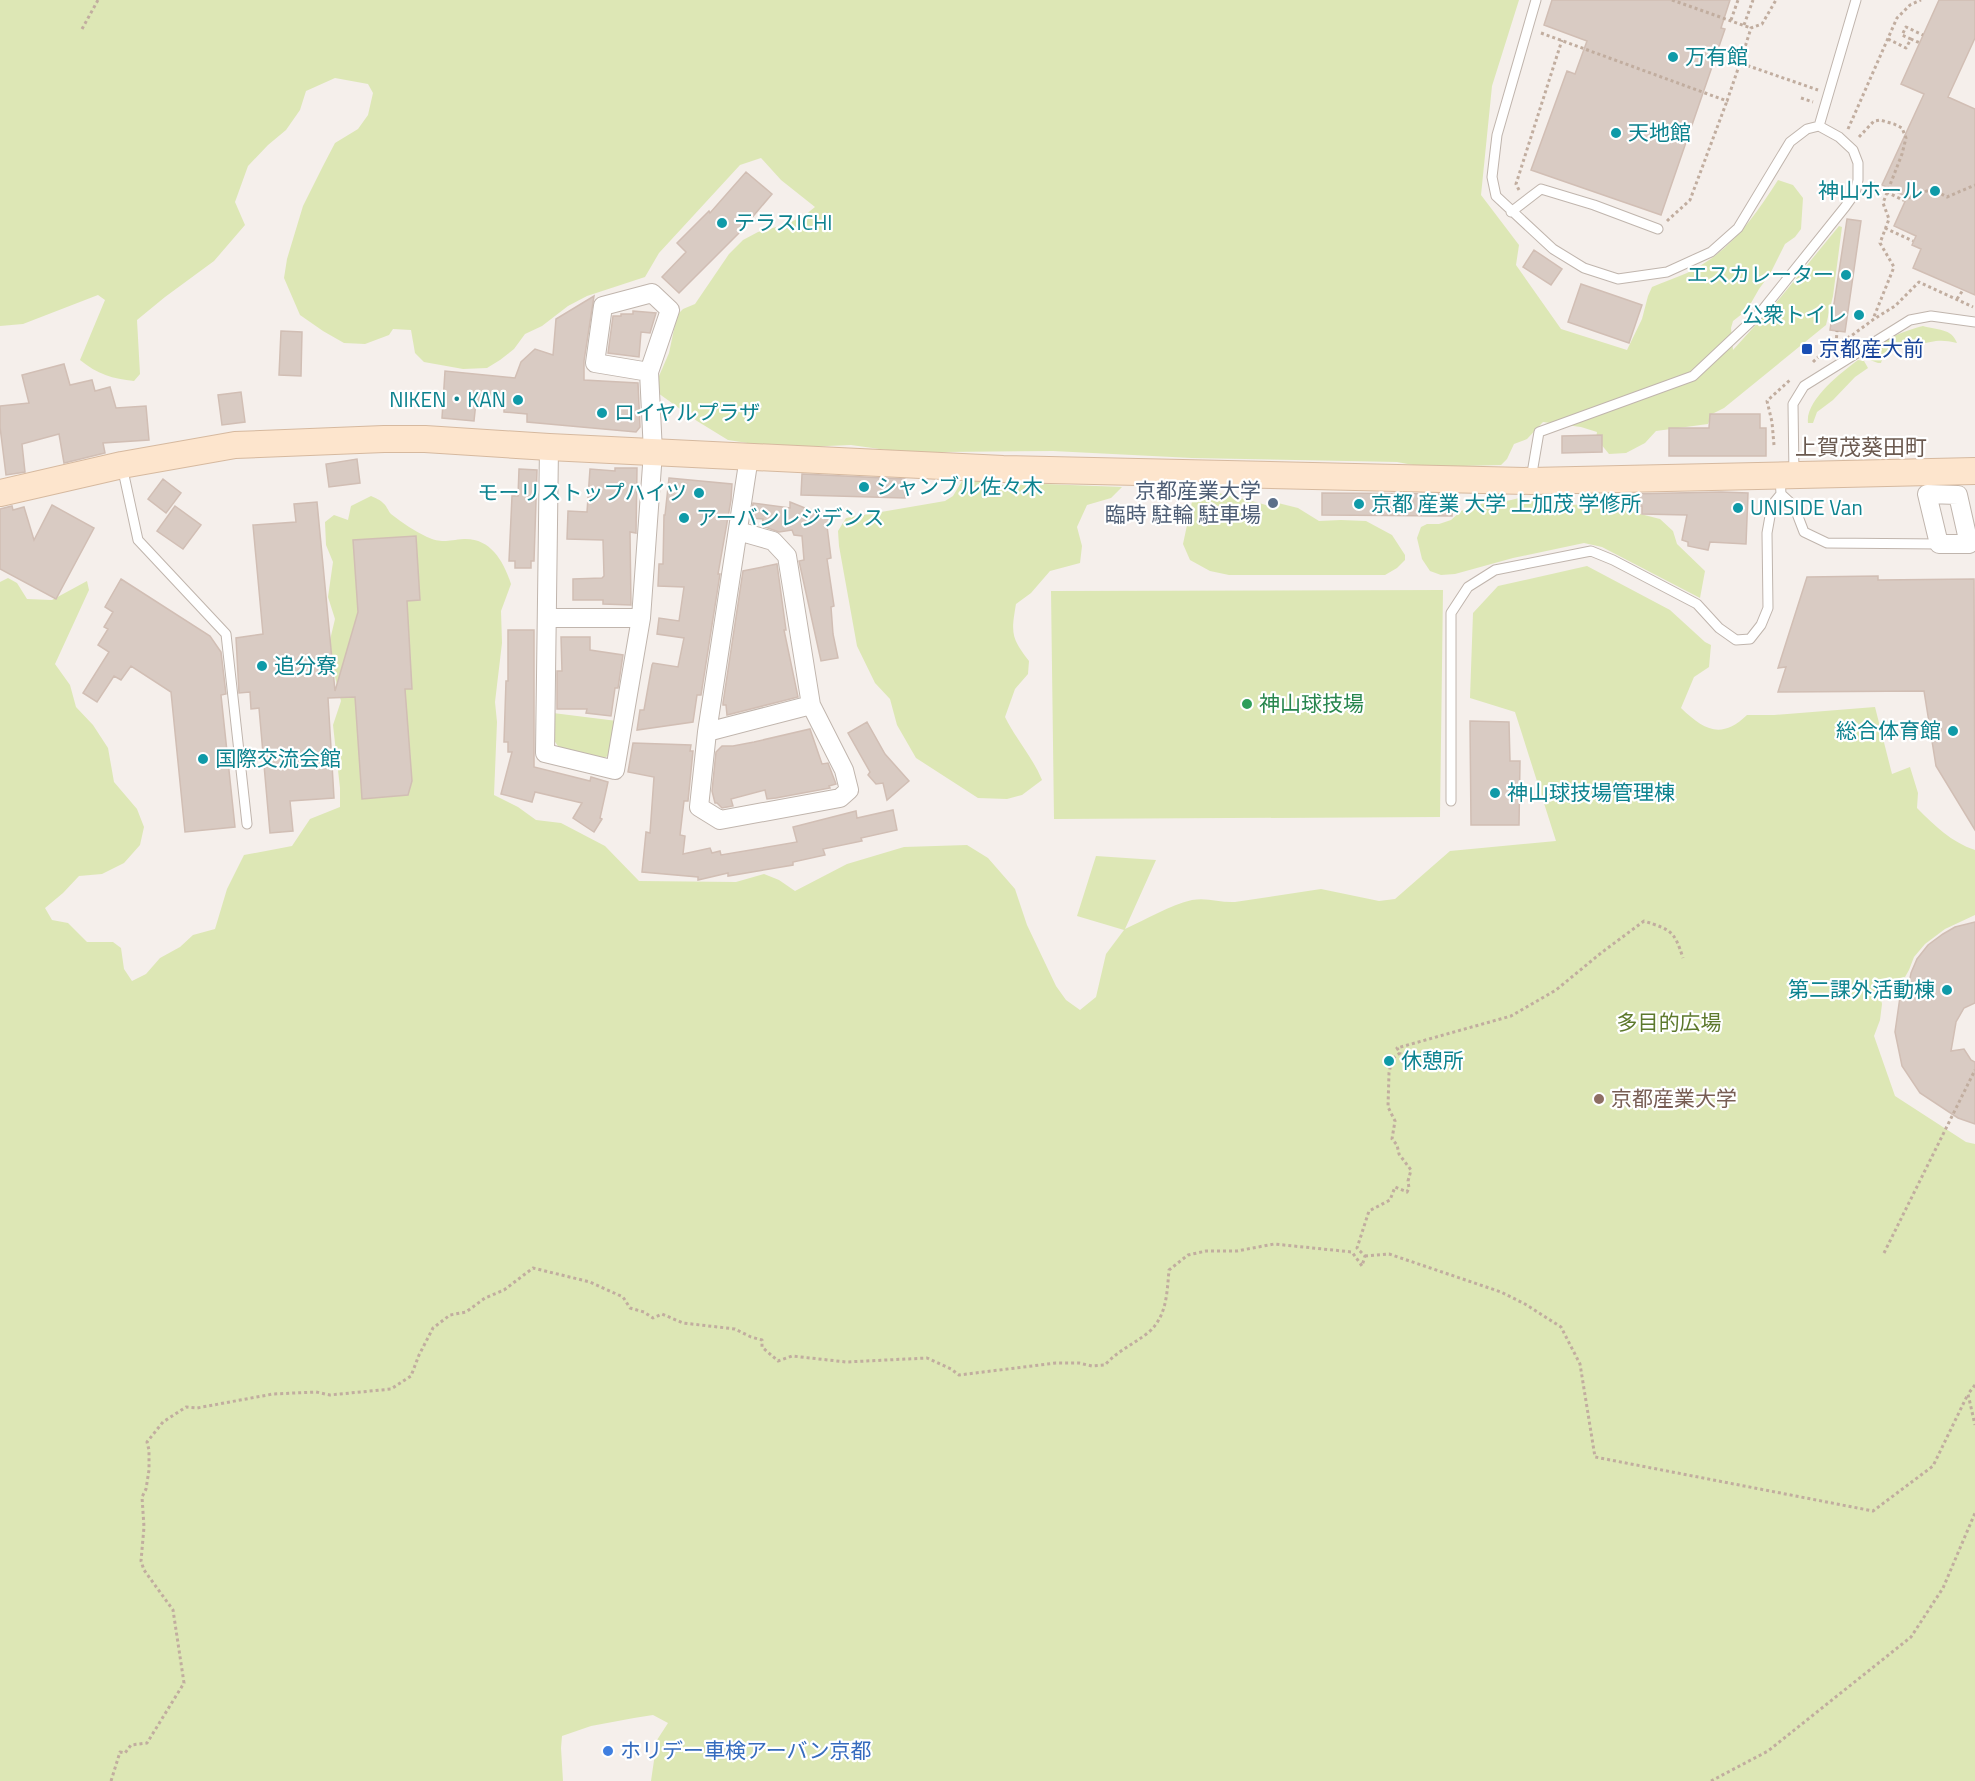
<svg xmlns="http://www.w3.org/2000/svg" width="1975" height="1781" viewBox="0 0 1975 1781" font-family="'Titillium Web','Noto Sans JP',sans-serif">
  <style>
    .green { fill: #dde7b5 }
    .building { fill: #d9cbc3; stroke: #d1beb4; stroke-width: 1.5 }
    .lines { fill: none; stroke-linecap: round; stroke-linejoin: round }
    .lane-casing { stroke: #c0b5ad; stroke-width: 11 }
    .street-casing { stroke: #c0b5ad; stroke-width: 20 }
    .secondary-casing { stroke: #d6b99f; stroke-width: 28 }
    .path { stroke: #c1ad9f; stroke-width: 3; stroke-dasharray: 3 3; stroke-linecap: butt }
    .lane { stroke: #fff; stroke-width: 9 }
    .street { stroke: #fff; stroke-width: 18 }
    .secondary { stroke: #fde5cd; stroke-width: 26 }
    .culture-dot { fill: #0f9aa8; stroke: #fff; stroke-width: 2 }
    .transit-dot { fill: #1a4fb4; stroke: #fff; stroke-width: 2 }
    .service-dot { fill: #5c6f8a; stroke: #fff; stroke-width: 2 }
    .leisure-dot { fill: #2e9e5b; stroke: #fff; stroke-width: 2 }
    .education-dot { fill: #8d6e63; stroke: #fff; stroke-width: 2 }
    .shop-dot { fill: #3f7fe0; stroke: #fff; stroke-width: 2 }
    .labels { text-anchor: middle; stroke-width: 4.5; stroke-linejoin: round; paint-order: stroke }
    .culture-label { font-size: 21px; fill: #0d838f; stroke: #fff; text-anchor: start }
    .transit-label { font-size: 21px; fill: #164399; stroke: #fff; text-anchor: start }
    .service-label { font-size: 21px; fill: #4e5e75; stroke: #fff; text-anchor: end }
    .leisure-label { font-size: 21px; fill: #27864d; stroke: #fff; text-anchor: start }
    .park-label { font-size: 21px; fill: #5d792d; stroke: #fff }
    .education-label { font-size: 21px; fill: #785e54; stroke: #fff; text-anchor: start }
    .shop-label { font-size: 21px; fill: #366cbe; stroke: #fff; text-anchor: start }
    .neighbourhood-label { font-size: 22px; fill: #6b5a50; stroke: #fff }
  </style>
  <rect width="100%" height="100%" fill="#f5efeb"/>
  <path class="green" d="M0 0H1519L1492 86 1481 195 1519 245 1516 265 1561 329 1627 350 1642 319 1648 296 1652 287C1663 282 1676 278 1687 273 1730 252 1753 219 1778 180L1793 185 1803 198 1801 229 1795 237 1785 244 1770 274 1759 289 1747 310 1733 321 1731 328 1733 350 1780 298 1839 226 1842 227 1833 296 1826 325 1724 408 1712 414 1708 424 1656 431 1645 443 1626 453 1609 454 1596 438 1597 432 1581 427 1543 422 1527 439 1514 444 1507 459 1501 465 1424 467 1397 462 1192 458 1053 451 943 452 916 454 851 445 780 448 728 440 697 421 658 393 659 376 669 353 677 315 683 309 695 304 729 254 743 240 758 232 787 224 805 215 815 207 781 180 761 158 740 165 659 253 645 277 587 296 568 306 542 326 525 334 514 349 500 360 487 368 463 369 424 362 415 353 411 330 393 329 389 335 365 344 344 343 323 331 300 315 284 278 287 259 303 206 323 166 335 143 358 129 368 115 373 93 368 84 335 78 306 91 300 110 286 130 268 145 248 166 235 202 245 225 214 261 165 297 137 320 140 374 134 381C113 379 97 374 80 360L105 300 98 295 23 324 0 326Z
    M1923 326C1936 330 1952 328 1957 343 1940 339 1934 341 1918 345L1909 342 1885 357 1883 356 1881 363H1878L1870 360 1867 355C1876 341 1907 330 1923 326Z
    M1858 360 1864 361 1868 368 1855 377 1833 400 1817 412 1813 423H1808C1805 400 1842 372 1858 360Z
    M962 481H983L1001 485 1045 484 1122 487 1111 498 1087 505 1077 527 1082 546 1080 563 1050 571 1031 593 1016 604C1011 633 1011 638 1029 661L1028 674 1015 689 1005 717C1016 739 1033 758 1042 780L1022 795 1007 799 978 798 916 758 897 725 890 699 875 683 857 646 839 546 838 531 846 518 945 501 953 496Z
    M1203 488C1225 496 1249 499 1272 507L1278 503 1298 508 1319 521 1341 520 1366 521 1392 535 1405 555V560L1397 568 1385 575H1229L1210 571 1190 560 1183 544 1193 497Z
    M371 496C375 498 381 500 383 503 387 506 388 511 391 514 402 523 415 531 427 537 443 544 448 540 464 539 491 538 504 562 511 584L501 611 502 643 495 702 497 722 494 795 518 807 536 820 561 823 605 846 639 881 736 882 764 874 779 880 795 891 847 864 904 847 967 845 988 858 1015 889 1027 925 1056 986 1066 1000 1080 1010 1096 997 1106 954 1124 930 1077 916 1096 856 1156 860 1125 929C1147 919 1170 905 1192 900 1207 897 1221 903 1235 902L1321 889 1379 901 1395 899 1450 851 1556 841 1515 712 1470 698 1473 613 1498 586 1587 566 1670 610 1705 642 1711 645 1709 667 1694 677 1681 708C1704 730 1721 740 1747 715H1774L1875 707 1892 774 1910 767 1918 793 1917 808C1935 826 1951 842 1975 850V915L1945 929 1925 944 1914 957 1909 970 1905 977 1878 985 1882 1004 1880 1020 1874 1036 1895 1096 1966 1142 1975 1144V1781H651L657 1740 668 1723 653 1715 634 1718 591 1726 562 1736 561 1748 563 1781H0V582L8 578 17 583 27 599 52 600 87 581 89 590 55 664 70 685 76 707 93 725 108 748 114 782 137 809 144 827 140 845 124 863 102 874 79 876 63 893 45 908 52 920 68 923 87 942H113L121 948 124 969 132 981 146 974 160 958 180 947 193 935 215 929 227 889 244 855 292 846 310 819 340 807V788L333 725 341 701 334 673 330 640 335 619 328 597 333 562 326 545 325 522 334 515 348 520 351 506Z
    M1519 498 1535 501 1546 499 1567 505 1601 504 1660 519 1673 531 1677 544 1705 571 1700 598 1602 547 1584 543 1513 558 1455 574 1441 575 1430 571 1422 559 1417 538 1421 527 1427 524H1439L1451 520 1461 511 1495 499 1507 501Z
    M1443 590 1440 817 1054 819 1051 591Z
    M553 713 617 721 611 755 603 758 560 749 551 736Z"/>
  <path class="building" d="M1552 0H1730L1721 28 1725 29 1661 215 1531 170 1567 71 1575 74 1587 41 1544 25Z
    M1939 0H1975V38L1948 97 1975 109V295L1913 268 1921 249 1912 245 1916 236 1894 226 1907 197 1882 185 1924 94 1901 84Z
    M746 172 772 194 738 234 679 293 662 277 686 252 677 243 709 211 710 213Z
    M1847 219 1861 221 1845 332 1830 330Z
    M1534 250 1562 269 1551 285 1523 267Z
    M1581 284 1642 305 1629 343 1568 322Z
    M594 296 584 361V380L638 383 640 427 636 432 527 422V414L504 412V404L476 402 474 421 442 418 445 371 515 378 521 362 535 349 553 355 556 319Z
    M633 311 656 313 650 333 641 332 639 357 608 353 613 316H621V314H633Z
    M281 331 302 332 301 376 279 375Z
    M64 364 70 385 92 380 95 391 110 387 116 408 146 406 149 440 103 443 105 453 64 463 59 434 22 444 25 472 6 475 0 427V406L29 403 22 375Z
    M241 392 245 422 222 425 218 395Z
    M1710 414H1760V428H1766V456H1669V428H1709Z
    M1602 435V452L1562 453V436Z
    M357 459 360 483 329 487 326 464Z
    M615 468H637L636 533 630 532 631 605 603 604V600H573V579L602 578 604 576 603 540 567 539 568 511 587 512 590 469 615 471Z
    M519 469 537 470 534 561H531V568H515V561H509L512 496H518Z
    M802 474 905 479V498L801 495Z
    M669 478 732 484 731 500 718 574H720L701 695H697L693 722 637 730 640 710H644L652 665 653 663 678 667 684 638 657 634 659 618 679 621 684 587 658 586 659 564H663L664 515H665Z
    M163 479 181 493 166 513 148 499Z
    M1721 492 1748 493 1746 544 1710 542 1708 550 1688 546V542L1682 540 1687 515 1642 514V506L1630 507V494Z
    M1322 493 1453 494 1452 516 1322 515Z
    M317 502 335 691 358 612 353 540 416 536 420 600 407 601 412 689H405L412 781 408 795 362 799 355 697 328 698 334 798 290 801 293 831 270 833 259 708 251 709 250 692 239 693 236 638 263 634 253 525 296 522 294 504Z
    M790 502 830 518 827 526 831 558 827 559 834 606 831 607 833 634 838 658 821 661 799 561 804 560 802 536 794 535 792 530 779 532 762 526 763 519 751 518 753 503 790 508Z
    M52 505 94 528 56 599 0 569V509L12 506 13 510 24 507 34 540Z
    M175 506 201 525 183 549 157 531Z
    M777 564 786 630H784L798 697 727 715 726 705H723V703L743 571Z
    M1878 576V580L1974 579 1975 830 1936 766 1924 691 1778 692 1786 667 1778 668 1807 577Z
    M121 579 210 636 221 652 226 694 221 695 235 827 185 832 171 692 131 666 121 680 114 676 97 702 83 693 109 652 98 645 108 629 104 627 113 612 105 607Z
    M508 630H534V767L590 781 591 777 608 782 600 818 602 819 594 832 573 818 582 803 535 792 532 802 501 794 512 752H508V742H504L506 681H508Z
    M561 637H590V650L623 655 618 688H615L611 716 586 713 587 709H557V671H562Z
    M1470 721 1509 722 1510 761H1520L1519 825H1471Z
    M867 722 885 754 909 781 887 800 883 783 876 784 868 775 870 772 848 733Z
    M810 729 822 764 828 763 836 784 829 786 830 788 776 798 767 799 765 790 731 799 733 806 722 808 717 803H715L712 791 716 752 722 746H733L754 742Z
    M633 743 691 745 690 751H693L688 801H684L680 835 685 836 683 854 710 848 712 853 720 851 721 855 797 842 793 827 856 811 857 818 893 810 897 830 861 838 862 841 823 849 825 855 793 862V865L758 871 728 876V873L698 880V877L642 872 646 832 650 833 654 777 628 772Z
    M1975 922V1003L1964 1008 1956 1022 1951 1051 1964 1049 1971 1060 1975 1062V1124L1958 1118 1920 1093 1902 1066 1895 1032 1900 997 1906 999 1911 973 1917 959 1928 945 1943 934 1955 927Z"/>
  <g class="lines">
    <defs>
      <path id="lane" d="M1819 126 1856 0
        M1511 212 1541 189 1594 205 1658 229
        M122 466 138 540 226 634 247 824
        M1794 475 1793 404 1804 386 1910 320 1931 316 1975 322
        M1531 479 1539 432 1693 376 1760 313 1845 207 1855 193 1858 180V163L1853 150 1839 137 1819 126 1807 129 1790 142 1738 228 1711 252 1667 272 1618 279 1584 268 1553 249 1496 196 1492 177 1497 135 1536 0
        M1781 494 1794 506 1804 532 1827 543 1940 544
        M1451 801V613L1468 587 1495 570 1591 551 1613 560 1697 604 1719 628 1736 640 1750 639 1761 625 1768 608 1767 533 1772 505 1781 494 1780 477"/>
      <path id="street" d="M1927 494 1958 495 1969 544H1939Z
        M738 531 773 541 787 556 811 705
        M547 618H641L615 770 545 753 549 447
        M641 618 653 452 649 372 670 310 652 293 603 306 595 363 649 372
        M707 732 811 705 844 770 849 790 840 798 720 820 699 807 707 732 749 457"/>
      <path id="secondary" d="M0 493 122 465 235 445 384 439H425L549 447 1003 469 1531 481 1975 471"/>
    </defs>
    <use href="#lane" class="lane-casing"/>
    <use href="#street" class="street-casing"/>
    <use href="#secondary" class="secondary-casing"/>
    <path class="path" d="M1672 0 1751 28
      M1731 20 1738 0
      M1744 25 1753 0
      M82 29 98 0
      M1541 33 1727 101 1740 63 1818 90
      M1888 39 1906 48 1911 39 1920 43
      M1911 39 1902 35 1906 27 1923 35
      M1740 63 1751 28 1762 24 1776 0
      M1801 98 1813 102
      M1848 129 1897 18 1910 5 1921 0
      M1859 137 1874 121 1880 120 1894 124 1902 128 1906 138 1902 154 1883 203 1889 219 1880 243 1894 267 1873 319
      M1872 182 1876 187 1903 200 1932 189 1947 197 1975 185
      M1519 190 1516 184 1562 40
      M1667 221 1690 200 1727 101
      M1885 228 1913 241
      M1957 299 1963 290
      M1836 344 1837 331
      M1813 362 1829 347 1851 336 1874 319 1895 306 1919 282 1973 307
      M1774 445 1772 422 1767 401 1791 379
      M1884 1253 1975 1070
      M1365 1256 1389 1254 1501 1292 1525 1304 1561 1327 1580 1364 1595 1457 1873 1511 1933 1466 1968 1394
      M1975 1385 1968 1394 1975 1425
      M111 1781 120 1752 125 1753 131 1745 147 1743 184 1683 173 1610 144 1570 141 1561 144 1527 142 1497 146 1489 149 1470V1450L147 1442 163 1422 186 1407 197 1408 273 1394 316 1392 330 1395 391 1389 411 1376 419 1355 433 1328 450 1315 466 1312 485 1298 504 1290 533 1268 590 1282 623 1297 630 1308 644 1312 653 1318 662 1314 683 1323 735 1329 751 1337 762 1340V1347L778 1361 792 1356 846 1362 927 1358 951 1369 959 1375 1056 1363H1079L1092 1366 1105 1365C1118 1350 1135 1344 1150 1331 1167 1315 1167 1292 1169 1270L1188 1255 1206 1251H1237L1274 1244 1352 1252 1362 1266 1365 1256 1357 1248 1369 1211 1390 1200 1395 1187 1407 1192 1409 1188 1408 1181 1411 1170 1399 1154 1397 1145 1392 1139 1395 1121 1388 1107 1389 1073 1392 1059 1400 1053 1397 1048 1511 1016 1556 990 1601 953 1644 921C1671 930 1674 930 1683 958
      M1711 1781 1768 1751 1911 1637 1943 1588 1975 1513"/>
    <use href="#lane" class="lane"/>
    <use href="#street" class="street"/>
    <use href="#secondary" class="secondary"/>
  </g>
  <g class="culture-dot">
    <circle cx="1673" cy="57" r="6"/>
    <circle cx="1616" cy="133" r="6"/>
    <circle cx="1935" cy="191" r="6"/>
    <circle cx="722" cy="223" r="6"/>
    <circle cx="1846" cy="275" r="6"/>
    <circle cx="1859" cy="315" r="6"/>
    <circle cx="518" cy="400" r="6"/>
    <circle cx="602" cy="413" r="6"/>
    <circle cx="864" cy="487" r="6"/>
    <circle cx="699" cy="493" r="6"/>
    <circle cx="1359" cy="504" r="6"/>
    <circle cx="1738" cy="508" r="6"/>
    <circle cx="684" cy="518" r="6"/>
    <circle cx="262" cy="666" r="6"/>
    <circle cx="1953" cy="731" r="6"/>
    <circle cx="203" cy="759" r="6"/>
    <circle cx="1495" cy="793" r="6"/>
    <circle cx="1947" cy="990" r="6"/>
    <circle cx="1389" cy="1061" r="6"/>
  </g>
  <rect class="transit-dot" x="1801" y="343" width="12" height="12" rx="3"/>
  <circle class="service-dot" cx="1273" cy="503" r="6"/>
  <circle class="leisure-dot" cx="1247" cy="704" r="6"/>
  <circle class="education-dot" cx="1599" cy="1099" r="6"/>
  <circle class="shop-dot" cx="608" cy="1751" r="6"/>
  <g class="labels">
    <g class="culture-label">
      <text x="1685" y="64">万有館</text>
      <text x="1628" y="140">天地館</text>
      <text x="1923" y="198" text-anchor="end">神山ホール</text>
      <text x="734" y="230">テラスICHI</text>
      <text x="1834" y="282" text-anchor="end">エスカレーター</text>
      <text x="1847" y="322" text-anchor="end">公衆トイレ</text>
      <text x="506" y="407" text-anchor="end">NIKEN・KAN</text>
      <text x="614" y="420">ロイヤルプラザ</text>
      <text x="876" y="494">シャンブル佐々木</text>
      <text x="687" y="500" text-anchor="end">モーリストップハイツ</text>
      <text x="1371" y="511">京都 産業 大学 上加茂 学修所</text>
      <text x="1750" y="515">UNISIDE Van</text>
      <text x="696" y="525">アーバンレジデンス</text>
      <text x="274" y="673">追分寮</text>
      <text x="1941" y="738" text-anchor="end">総合体育館</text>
      <text x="215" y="766">国際交流会館</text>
      <text x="1507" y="800">神山球技場管理棟</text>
      <text x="1935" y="997" text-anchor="end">第二課外活動棟</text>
      <text x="1401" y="1068">休憩所</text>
    </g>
    <g class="transit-label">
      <text x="1819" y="356">京都産大前</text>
    </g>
    <g class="service-label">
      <text x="1261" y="498">京都産業大学<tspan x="1261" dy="24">臨時 駐輪 駐車場</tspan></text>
    </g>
    <g class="leisure-label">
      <text x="1259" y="711">神山球技場</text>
    </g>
    <g class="park-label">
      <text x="1669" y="1030">多目的広場</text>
    </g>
    <g class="education-label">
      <text x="1611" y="1106">京都産業大学</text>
    </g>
    <g class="shop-label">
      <text x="620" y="1758">ホリデー車検アーバン京都</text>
    </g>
    <g class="neighbourhood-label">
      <text x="1861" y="455">上賀茂葵田町</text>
    </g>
  </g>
</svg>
